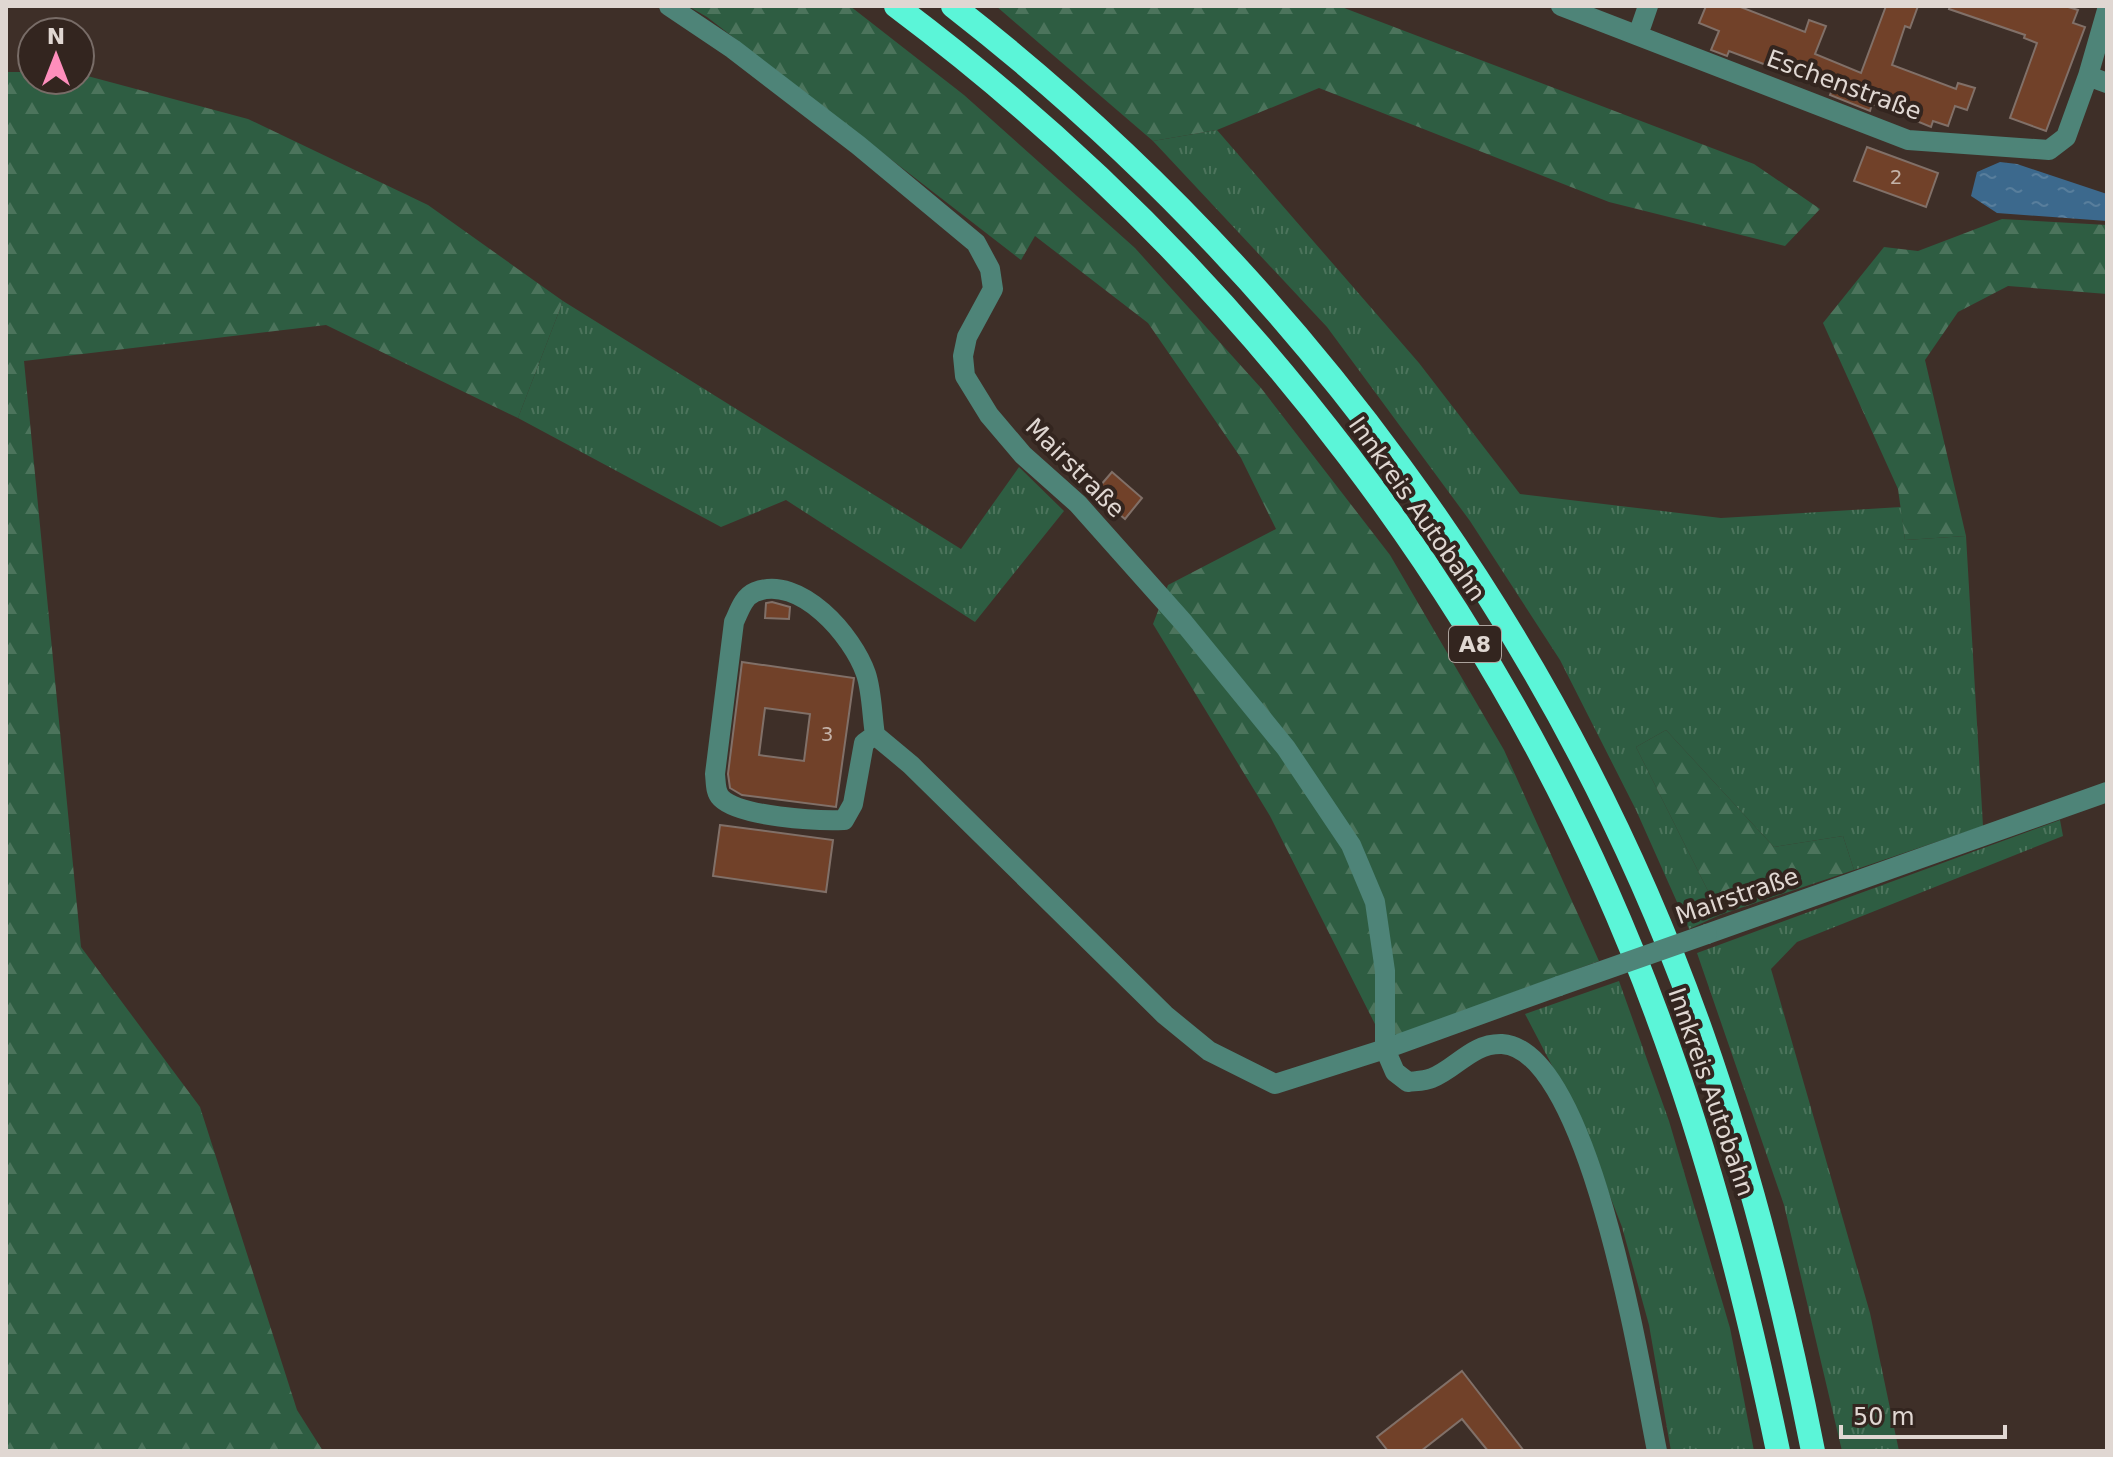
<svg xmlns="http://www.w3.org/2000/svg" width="2113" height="1457" viewBox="0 0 2113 1457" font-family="'DejaVu Sans',sans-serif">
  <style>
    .grass { fill: url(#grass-tufts) }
    .forest { fill: url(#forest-firs) }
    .water { fill: url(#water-ripples) }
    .building { fill: #714129; stroke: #817068; stroke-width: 2; fill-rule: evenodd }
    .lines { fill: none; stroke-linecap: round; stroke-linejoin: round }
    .minor { stroke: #4e8478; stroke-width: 20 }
    .highway { stroke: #5bf5d8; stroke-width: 24 }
    .minor-bridge { stroke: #4e8478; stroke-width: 20 }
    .labels { text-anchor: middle; stroke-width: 8; stroke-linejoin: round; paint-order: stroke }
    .number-label { font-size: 20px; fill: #c4b2a8 }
    .shield { fill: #33251f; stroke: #aca29c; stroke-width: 2 }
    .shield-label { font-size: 22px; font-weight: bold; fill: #e0d7d2 }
    .street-label { font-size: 24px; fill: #e0d7d2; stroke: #33251f }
  </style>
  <defs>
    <pattern id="grass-tufts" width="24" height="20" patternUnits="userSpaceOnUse" patternTransform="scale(2)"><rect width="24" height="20" fill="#2e5d42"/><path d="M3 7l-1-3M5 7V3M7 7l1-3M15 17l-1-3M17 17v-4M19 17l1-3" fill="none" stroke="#4c745c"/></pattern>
    <pattern id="forest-firs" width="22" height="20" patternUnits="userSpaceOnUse" patternTransform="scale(2)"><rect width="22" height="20" fill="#2e5d42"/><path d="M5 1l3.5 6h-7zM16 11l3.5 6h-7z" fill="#4c745c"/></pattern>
    <pattern id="water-ripples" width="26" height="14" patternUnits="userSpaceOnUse" patternTransform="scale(2)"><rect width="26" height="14" fill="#3c698d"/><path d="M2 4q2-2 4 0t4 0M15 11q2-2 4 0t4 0" fill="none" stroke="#587e9c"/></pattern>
  </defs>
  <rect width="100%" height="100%" fill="#3e2f28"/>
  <path class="grass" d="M1217 130 1419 363 1520 494 1721 518 1901 507 1905 540 1966 536 1983 826 1854 870 1843 836 1774 847 1666 730 1636 747 1720 915 1689 929 1636 810 1560 660 1470 521 1327 327 1153 141Z
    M563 301 961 549 1019 467 1064 511 975 622 786 500 721 527 518 418Z
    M2060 820 2063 836 1797 942 1771 969 1870 1313 1899 1451H1842L1784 1205 1697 953Z
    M1619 981 1669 1121 1730 1328 1754 1451H1671L1649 1325 1622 1227 1580 1119 1525 1014Z"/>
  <path class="forest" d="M688 6H850L964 95 1135 248 1261 388 1390 555 1504 750 1599 961 1383 1040 1270 816 1153 624 1168 585 1276 529 1241 458 1148 323 1035 236 1021 260 707 17Z
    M996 6H1339L1754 164 1820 209 1785 246 1609 202 1319 88 1217 130 1153 141Z
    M6 72H32V80H80V74L248 119 428 205 563 301 518 418 326 325 24 361 81 947 200 1107 297 1410 323 1451H6Z
    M2002 219 2107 225V294L2008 286 1958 312 1925 360 1966 536 1905 540 1898 489 1823 323 1884 247 1918 251Z
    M1666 730 1774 847 1843 836 1854 870 1720 915 1636 747Z"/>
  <path class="water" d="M2000 162 2017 164 2107 194V221L1997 213 1971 196 1977 172Z"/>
  <path class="building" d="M1706 6H1738L1805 32 1809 20 1826 26 1815 54 1861 73 1886 6H1918L1910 28 1905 26 1892 65 1956 89 1958 83 1975 88 1967 110 1955 106 1948 126 1933 121 1931 127 1914 120 1917 115 1883 101 1880 107 1872 104 1870 111 1830 95 1836 80 1797 65 1793 75 1729 51 1727 56 1711 50 1719 31 1699 23Z
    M1950 6H2065L2078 10 2073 23 2085 27 2046 131 2010 118 2037 43 2024 38 2025 35 1949 9Z
    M1867 147 1938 173 1926 207 1854 181Z
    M1112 472 1142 498 1125 519 1094 493Z
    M772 602 790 607 789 619 765 618 766 603Z
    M742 662 854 678 836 807 742 795 730 788 728 774ZM765 708 810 714 804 761 759 755Z
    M720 825 833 840 826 892 713 876Z
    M1462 1371 1524 1451H1488L1462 1419 1421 1451H1388L1377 1437Z"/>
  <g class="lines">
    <path class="minor" d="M669 6 733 49 858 145 976 243 990 269 993 289 967 337 963 356 965 376 989 415 1023 455 1078 504 1184 623 1286 748 1351 845 1375 902 1385 971V1049L1395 1072 1408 1082C1416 1081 1425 1081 1432 1078 1457 1068 1472 1043 1502 1044 1591 1049 1642 1378 1657 1451
      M1561 6 1908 140 2049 150 2066 137 2088 76
      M2107 10 2088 76 2107 83
      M1638 35 1648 6
      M875 735 864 743 853 804 844 820C817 821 740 817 721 798 715 792 716 782 715 774L734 622C739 612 743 597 755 592 800 574 853 636 866 674 872 692 872 716 875 735L911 765 1165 1015 1209 1051 1275 1084 1385 1049 1559 986
      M1707 934 2107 792"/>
    <path class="highway" d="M896 6C1236 261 1510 615 1657 1015 1710 1157 1747 1303 1778 1451
      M953 6C1290 268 1559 630 1702 1034 1750 1170 1785 1309 1813 1451"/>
    <path class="minor-bridge" d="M1559 986 1707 934"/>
  </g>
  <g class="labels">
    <g class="number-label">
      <text x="1896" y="184">2</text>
      <text x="827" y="741">3</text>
    </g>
    <rect class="shield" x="1449" y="626" width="52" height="36" rx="6"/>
    <g class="shield-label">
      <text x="1475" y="652">A8</text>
    </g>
    <g class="street-label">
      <text transform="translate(1844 85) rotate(20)" y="8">Eschenstraße</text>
      <text transform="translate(1075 468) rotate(45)" y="8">Mairstraße</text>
      <text transform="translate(1417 509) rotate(55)" y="8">Innkreis Autobahn</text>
      <text transform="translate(1737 896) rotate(-19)" y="8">Mairstraße</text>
      <text transform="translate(1711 1092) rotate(71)" y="8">Innkreis Autobahn</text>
    </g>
  </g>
  <rect width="2113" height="1457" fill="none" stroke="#e0d7d2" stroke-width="16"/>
  <g transform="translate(56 56)"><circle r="38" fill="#33251f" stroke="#786c67" stroke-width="2"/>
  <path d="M0-6L14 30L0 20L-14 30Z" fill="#fe8ebc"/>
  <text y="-12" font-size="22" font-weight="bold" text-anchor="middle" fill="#e0d7d2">N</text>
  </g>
  <path d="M1841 1425v12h164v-12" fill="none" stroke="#e0d7d2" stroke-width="4"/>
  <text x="1853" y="1425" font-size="24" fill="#e0d7d2" stroke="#33251f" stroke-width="6" paint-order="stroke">50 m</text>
</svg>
